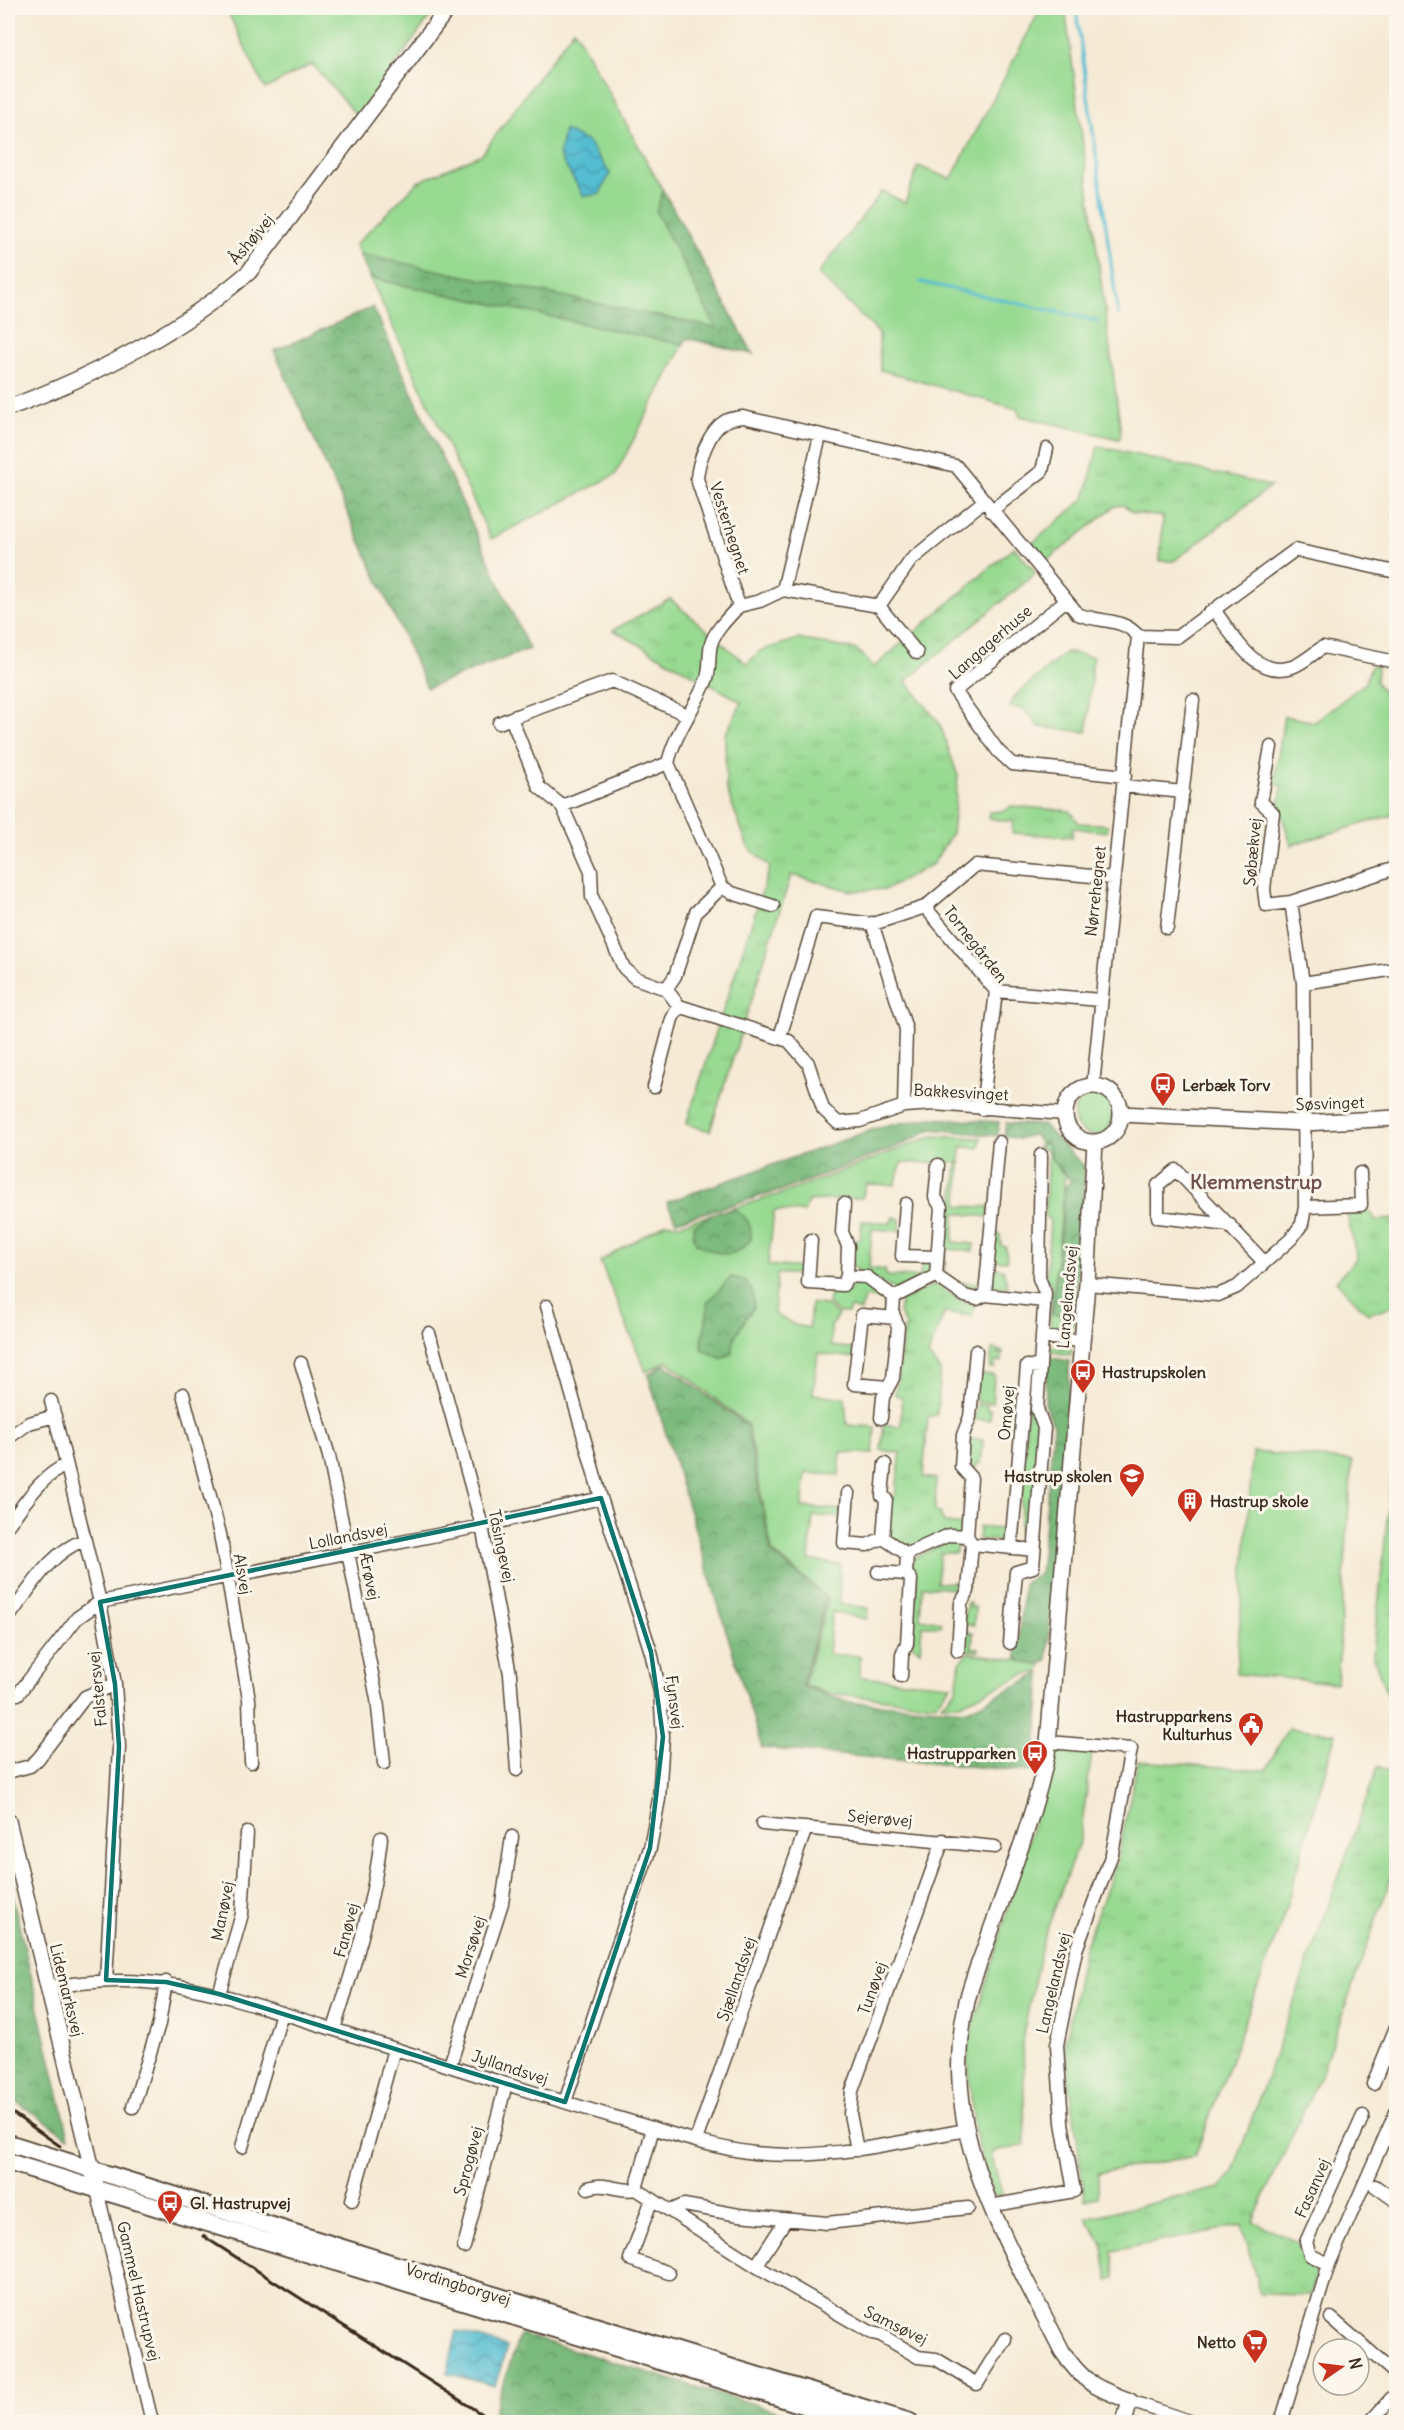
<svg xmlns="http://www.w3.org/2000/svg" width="1404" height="2430" viewBox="0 0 1404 2430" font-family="Delius,sans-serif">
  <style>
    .green { fill: #98da92; stroke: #6a8258; stroke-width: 1.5 }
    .forest { fill: url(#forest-crowns); stroke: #5a724d; stroke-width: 1.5 }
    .park { fill: url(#park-tufts); stroke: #6a8258; stroke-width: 1.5 }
    .water { fill: url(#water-waves); stroke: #487478; stroke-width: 1.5 }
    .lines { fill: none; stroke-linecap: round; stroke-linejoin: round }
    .stream { stroke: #55bdd2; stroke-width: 3 }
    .minor-casing { stroke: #574739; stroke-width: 15 }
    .tertiary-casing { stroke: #574739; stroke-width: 18 }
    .secondary-casing { stroke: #574739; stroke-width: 20 }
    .minor { stroke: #fff; stroke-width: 12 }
    .tertiary { stroke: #fff; stroke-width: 15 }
    .secondary { stroke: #fff; stroke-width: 16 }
    .rail { stroke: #3b2a1e; stroke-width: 3 }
    .marked { fill: none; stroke: #0f766e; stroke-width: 4.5; stroke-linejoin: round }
    .labels { text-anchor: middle; stroke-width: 6; stroke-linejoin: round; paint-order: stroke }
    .street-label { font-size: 16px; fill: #3b2a1e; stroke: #fbf7ec }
    .poi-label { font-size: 16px; font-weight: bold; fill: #3b2a1e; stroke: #fbf7ec; text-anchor: start }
    .quarter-label { font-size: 20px; font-weight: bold; fill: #705050; stroke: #fbf7ec }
  </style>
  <defs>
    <pattern id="forest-crowns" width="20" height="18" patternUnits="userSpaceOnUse" patternTransform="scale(1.5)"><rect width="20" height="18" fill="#7aba7c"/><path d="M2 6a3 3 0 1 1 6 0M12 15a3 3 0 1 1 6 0" fill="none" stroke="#659765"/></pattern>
    <pattern id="park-tufts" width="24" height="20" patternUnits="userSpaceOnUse" patternTransform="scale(1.5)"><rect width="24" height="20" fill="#98da92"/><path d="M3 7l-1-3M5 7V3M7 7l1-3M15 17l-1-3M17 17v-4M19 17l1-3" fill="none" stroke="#84bb7d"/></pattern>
    <pattern id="water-waves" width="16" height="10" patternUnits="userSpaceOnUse" patternTransform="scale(1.5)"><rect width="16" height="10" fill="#55bdd2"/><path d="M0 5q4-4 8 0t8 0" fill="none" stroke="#489aaa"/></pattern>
  </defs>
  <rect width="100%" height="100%" fill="#fbf7ec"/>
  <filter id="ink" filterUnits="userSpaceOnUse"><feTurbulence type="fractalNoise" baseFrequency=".0167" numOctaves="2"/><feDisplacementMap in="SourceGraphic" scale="12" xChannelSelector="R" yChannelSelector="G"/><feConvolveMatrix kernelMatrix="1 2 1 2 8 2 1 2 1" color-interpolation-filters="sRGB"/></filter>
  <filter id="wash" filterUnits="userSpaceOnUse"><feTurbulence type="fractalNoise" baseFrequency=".008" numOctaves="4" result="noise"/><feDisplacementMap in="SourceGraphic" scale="24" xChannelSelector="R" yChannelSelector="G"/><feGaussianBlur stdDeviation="1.35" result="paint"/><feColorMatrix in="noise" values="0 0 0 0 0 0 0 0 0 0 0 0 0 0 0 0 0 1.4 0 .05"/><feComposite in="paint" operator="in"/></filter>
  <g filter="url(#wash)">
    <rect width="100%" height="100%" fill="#f6ead5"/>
    <path class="green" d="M226 8H436L358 117 312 64 265 89Z
      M1041 8H1065L1121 433 1119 439 1020 416 1017 409 880 370 879 333 818 274 882 191 905 203 918 166 951 179Z
      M574 29 753 354 687 338 615 475 491 539 355 245 418 182 482 154Z
      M1371 666 1377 667 1376 682 1396 712V814L1291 845 1279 806 1282 786 1274 784 1284 716 1315 722 1365 683Z
      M1074 1115a20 20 0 1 1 40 0a20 20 0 1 1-40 0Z
      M933 1136 981 1138 979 1148 961 1147 960 1162 901 1163 895 1185 866 1184 862 1198 808 1201 804 1212 774 1211 768 1265 804 1268V1274H777L774 1314 795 1325 809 1328 811 1303 825 1305 838 1315 831 1326V1346L855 1349 853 1358 818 1353 813 1394 845 1398 847 1425 875 1427 873 1454 841 1452 839 1475 806 1473 802 1507 841 1510V1517L813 1516 809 1560 840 1565V1604L868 1608 867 1619 832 1612 828 1654 860 1656V1677L951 1685 935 1704 825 1693 804 1685 828 1598 772 1551 748 1425 667 1361 646 1372 600 1261 666 1223 680 1224 790 1191Z
      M1045 1143 1050 1148 1052 1160 1065 1176 1052 1314 1074 1316 1073 1327 1050 1326 1051 1284 1046 1278 1050 1221 1045 1216 1048 1151 1037 1147Z
      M960 1163 958 1206 989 1207 988 1217 955 1213 953 1242 974 1244 973 1251 946 1249 944 1273 942 1272 944 1203 953 1205 957 1164Z
      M893 1217 900 1219V1231L872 1229 869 1268 885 1270 887 1276 920 1277 922 1259 934 1260 932 1273 896 1290 861 1273 852 1265 854 1239H860L862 1221 891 1223Z
      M995 1234 1000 1235 1001 1246 1006 1247 1007 1261H993Z
      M993 1268 1003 1269 1008 1287H991Z
      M855 1282 868 1283 890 1299 888 1312 884 1314V1300L864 1297 861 1311 850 1308 848 1313H839L828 1304 830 1291 849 1292Z
      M955 1282 983 1283 982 1294 965 1290Z
      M1053 1346 1071 1348V1355L1047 1351Z
      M992 1349 1003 1351V1354L996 1353 1002 1355V1362H995V1368H990Z
      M1030 1372 1035 1373 1040 1427 1031 1539 1024 1544 1019 1539Z
      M978 1374 994 1375 992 1403 975 1401Z
      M977 1404 987 1405V1410H991L990 1420 974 1419Z
      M970 1439 983 1440 981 1464 977 1463 976 1468 966 1467 967 1441Z
      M1253 1452 1352 1461 1337 1683 1236 1674Z
      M979 1527 1009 1530 1006 1541 978 1540Z
      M949 1541 962 1542V1544L956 1548V1553H940L937 1583 960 1582 961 1577H966L965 1590 959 1596H953L954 1589 922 1586 920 1618 942 1622 941 1626H922L920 1651 912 1645 917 1582 911 1567 914 1558Z
      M967 1602H970L969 1607H975L974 1625 963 1624Z
      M963 1627 967 1628V1633H973L972 1648H979V1651L961 1650Z
      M969 1653 1042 1663 1039 1672 1023 1675 960 1704H941L956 1690 960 1662Z
      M1055 1750 1092 1753 1080 1839 1043 1940 1023 2034 1025 2145 991 2153 1003 2197 992 2195 974 2128 967 2048Z"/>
    <path class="forest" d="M663 190 753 354 687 338 683 345 370 278 359 254 716 328 656 212Z
      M373 307 529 649 427 688 274 351Z
      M930 1118 999 1122 998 1136 931 1129 906 1143 789 1188 676 1221 667 1202 883 1126Z
      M1006 1123 1043 1125 1085 1167 1074 1316 1052 1314 1065 1187 1071 1181 1052 1160 1046 1141 1041 1145 1034 1134 1019 1139 1004 1136Z
      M736 1210C749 1219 752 1225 751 1240 731 1262 720 1255 696 1243L693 1233 694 1225 719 1211Z
      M731 1277 744 1280 752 1290 754 1306 735 1336 732 1353 722 1359 702 1349C700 1338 709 1320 707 1303Z
      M1048 1357 1069 1361V1387L1047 1661 1035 1665 1020 1661 1017 1656 1024 1583 1040 1574 1054 1425 1045 1405Z
      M665 1364 746 1425 771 1552 826 1598 802 1686 847 1702 968 1710 1041 1673 1035 1772 762 1748 648 1375Z
      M8 1878 69 2137 8 2096Z
      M520 2334 813 2422H512L494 2411Z"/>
    <path class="park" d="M1098 446 1271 486 1174 561H1160L1163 517 1133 513 1123 505 1115 506 1044 563 1030 545 1085 498Z
      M1014 547 1036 573 906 681 940 724 958 776 952 833 933 864 887 889 852 891 791 875 710 1131 686 1124 770 867 748 847 726 788 725 735 742 702 613 630 670 599 747 664 760 651 798 639 857 650 874 667Z
      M1066 652 1093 657 1087 732 1039 727 1024 709 1010 707 1015 696Z
      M1011 806 1070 811 1079 823 1108 825 1107 832 1073 828 1072 837 1012 833 1013 822 989 818V812L1005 811Z
      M1371 1212 1375 1220 1396 1219V1305L1368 1314 1336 1281 1357 1258 1347 1214Z
      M936 1284 961 1301 975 1304 972 1316 944 1313 928 1355 940 1371 937 1415 928 1417 923 1477 936 1479 935 1512 940 1513 944 1523 966 1525V1536L907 1550 887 1534 889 1498 895 1497 901 1453 881 1450 884 1424 898 1427 901 1425 902 1397 895 1395 905 1325 899 1313 901 1300Z
      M1396 1478V1701L1389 1700 1373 1656 1391 1481Z
      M1288 1728 1336 1733 1283 1918 1195 2156 1098 2173V2197L1085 2200 1065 2046 1083 1951 1116 1865 1138 1761 1266 1770Z
      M1378 1766 1396 1776V1864L1322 2071 1253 2221 1299 2243 1301 2253 1317 2265 1311 2295 1260 2294 1242 2225 1112 2251 1115 2278 1108 2280 1102 2242 1086 2218 1220 2188 1232 2174Z"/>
    <path class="water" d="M564 130 588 142 610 173 600 194 584 196 559 156Z
      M457 2331 507 2347 495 2386 447 2373Z"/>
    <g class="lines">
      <path class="stream" d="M1076 9 1118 314
        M921 282 1098 321"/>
    </g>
  </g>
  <g filter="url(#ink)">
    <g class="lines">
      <defs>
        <path id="minor" d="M991 511 1042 471 1047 449
          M783 590 820 436
          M1065 601 955 691 998 751 1012 764 1125 776
          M739 606 697 479C698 462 709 431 724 422 730 418 737 418 743 417L956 466 1078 614C1098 623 1123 617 1138 636
          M739 606C729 617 715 630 711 644 708 656 711 670 706 681 694 709 675 733 668 763L722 887 732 893 773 906
          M739 606 760 601 783 590 879 606 917 653
          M879 606 911 560 984 501
          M1215 611C1233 635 1255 679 1292 667 1302 664 1314 653 1323 647L1396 662
          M1138 636 1177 637 1295 550 1396 572
          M687 715 612 681 511 718 539 787 562 806 591 871 592 897 624 968 635 978 666 989 679 1006 789 1041 808 1063 823 1109 838 1123 860 1121 904 1106 934 1104 1065 1114
          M499 723 511 718
          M1124 786 1183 792
          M562 806 668 763
          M1291 902 1396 868
          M925 907 996 991 982 1109
          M872 923 906 1029 904 1106
          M1167 928 1193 700
          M1303 983 1396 969
          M666 989 675 976 696 912 722 887
          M996 991 1100 1000
          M780 1037 816 917 873 924 925 907 975 865 1113 878
          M1093 1086 1138 636
          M654 1087 672 1019 679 1006
          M844 1204 842 1232 848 1246 847 1276
          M906 1204 902 1256 937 1257
          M1305 1207 1361 1205 1360 1173
          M1230 1225 1158 1217V1185L1176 1170 1264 1262
          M811 1240 808 1283 843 1285 847 1276 867 1277 894 1297 936 1276 965 1296 977 1299 985 1295 1044 1301
          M936 1276 941 1207 935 1197 938 1165
          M1087 1284 1218 1295 1237 1287 1291 1239 1302 1224 1305 1207 1303 983 1291 902 1266 905 1264 889 1273 813 1261 802 1271 747
          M985 1295 999 1142
          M547 1306 601 1498 651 1652 660 1692 663 1737 659 1799 650 1848 565 2102
          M429 1333 482 1526 510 1674 517 1770
          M1042 1337 1081 1341
          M301 1363 329 1456 377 1699 384 1763
          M888 1387 854 1384 862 1315 895 1318
          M183 1394 220 1534 249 1699 251 1762
          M51 1401 100 1602 115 1684 119 1747 106 1980
          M881 1418 883 1397 893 1378 898 1327 893 1314 894 1297
          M8 1438 29 1423 55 1416
          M848 1493 844 1543 867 1545 883 1538 907 1554 949 1535 967 1536 972 1544 968 1591 961 1603 958 1651
          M8 1525C25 1503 40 1477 66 1465
          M967 1536 971 1478 961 1467 963 1435 970 1417 976 1351
          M883 1538 886 1499 882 1496 885 1464
          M972 1544 1034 1550
          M1011 1547 1027 1366 1040 1367
          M878 1572 906 1574
          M8 1618C31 1589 47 1554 84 1540
          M1010 1643 1016 1572 1033 1567 1044 1428 1037 1409 1045 1293 1039 1278 1041 1155
          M901 1676 902 1655 907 1643 911 1579 906 1574 907 1554
          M18 1694 77 1618 100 1602 482 1526 601 1498
          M8 1772 30 1766 38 1759 85 1697 115 1684
          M762 1824 995 1847
          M48 1988C154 1967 227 1996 326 2027 421 2057 516 2088 611 2116 658 2129 706 2147 754 2153 825 2161 896 2142 966 2130
          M219 1994 242 1914 247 1833
          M334 2029C354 1966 374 1904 381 1838
          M450 2065 502 1903 512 1837
          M1373 2084 1396 2027
          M133 2107 159 2024 166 1982
          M653 2128 636 2189 756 2266 785 2221
          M1385 2138 1396 2143
          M696 2140 806 1828
          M242 2147 282 2013
          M857 2150 850 2114 852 2091 943 1840
          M1375 2186 1396 2201
          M588 2188C606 2181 619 2193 636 2189
          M97 2190 152 2422
          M652 2199 630 2259 669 2273
          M352 2200 394 2049
          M990 2206 1074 2191 1062 2123 1057 2045 1076 1950 1112 1854 1131 1749 1049 1742
          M670 2211 684 2205 739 2215 827 2223 968 2208
          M464 2247 506 2084
          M1329 2264 1310 2255 1306 2242 1363 2116
          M756 2266 872 2333 881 2335 918 2357 936 2359 977 2384 1005 2339
          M1331 2318 1396 2374
          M1130 2401 1192 2422
          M1281 2422 1329 2264 1396 2112
          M1370 2422 1396 2393"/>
        <path id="tertiary" d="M8 408C94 376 180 332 249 272L448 8
          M1065 1114a28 28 0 1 1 56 0a28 28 0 1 1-56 0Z
          M1121 1114 1304 1123 1396 1118
          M1095 1142 1087 1284 1047 1755C1034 1817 1010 1876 989 1936 982 1957 972 1979 967 2001 936 2132 1006 2239 1062 2351 1083 2383 1096 2388 1130 2401L1124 2422
          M8 1821 97 2190"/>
        <path id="secondary" d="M8 2143 454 2283 910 2422
          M8 2162 859 2422"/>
      </defs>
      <use href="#minor" class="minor-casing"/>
      <use href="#tertiary" class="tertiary-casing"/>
      <use href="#secondary" class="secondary-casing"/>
      <use href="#minor" class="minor"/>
      <use href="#tertiary" class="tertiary"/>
      <use href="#secondary" class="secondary"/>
      <path class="rail" d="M8 2110 60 2146
        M203 2236 494 2422"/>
    </g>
  </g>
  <path class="marked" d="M601 1498 651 1652 663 1737 650 1848 565 2102 219 1994 166 1982 106 1980 119 1747 115 1684 100 1602Z"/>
  <defs>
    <symbol id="bus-pin" viewBox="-11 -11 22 30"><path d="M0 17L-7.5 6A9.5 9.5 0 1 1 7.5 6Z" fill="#c8321e" stroke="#fbf7ec"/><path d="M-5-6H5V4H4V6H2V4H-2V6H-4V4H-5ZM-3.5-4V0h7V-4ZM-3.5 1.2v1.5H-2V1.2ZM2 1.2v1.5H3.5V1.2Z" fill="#fff"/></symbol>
    <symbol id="school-pin" viewBox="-11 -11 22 30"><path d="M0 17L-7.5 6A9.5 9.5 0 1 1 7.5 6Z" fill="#c8321e" stroke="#fbf7ec"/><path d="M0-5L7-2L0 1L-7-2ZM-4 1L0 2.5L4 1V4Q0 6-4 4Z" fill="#fff"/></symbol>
    <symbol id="building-pin" viewBox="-11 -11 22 30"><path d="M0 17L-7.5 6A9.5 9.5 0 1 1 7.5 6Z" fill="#c8321e" stroke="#fbf7ec"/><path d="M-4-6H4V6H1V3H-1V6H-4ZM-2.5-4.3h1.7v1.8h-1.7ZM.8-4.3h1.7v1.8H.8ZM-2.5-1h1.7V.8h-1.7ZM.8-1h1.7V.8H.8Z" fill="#fff"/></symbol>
    <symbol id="civic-pin" viewBox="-11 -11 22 30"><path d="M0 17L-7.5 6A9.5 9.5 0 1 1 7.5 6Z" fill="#c8321e" stroke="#fbf7ec"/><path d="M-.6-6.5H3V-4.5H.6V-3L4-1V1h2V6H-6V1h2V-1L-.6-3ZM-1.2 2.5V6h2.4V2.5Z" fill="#fff"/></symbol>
    <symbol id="supermarket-pin" viewBox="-11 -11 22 30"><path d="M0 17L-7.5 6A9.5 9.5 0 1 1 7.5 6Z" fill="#c8321e" stroke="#fbf7ec"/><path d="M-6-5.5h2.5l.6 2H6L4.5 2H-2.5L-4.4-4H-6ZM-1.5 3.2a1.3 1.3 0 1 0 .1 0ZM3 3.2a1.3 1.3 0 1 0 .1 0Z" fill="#fff"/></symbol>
  </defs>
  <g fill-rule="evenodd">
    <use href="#bus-pin" x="1148" y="1070" width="30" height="40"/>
    <use href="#bus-pin" x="1068" y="1357" width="30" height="40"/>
    <use href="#school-pin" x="1117" y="1461" width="30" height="40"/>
    <use href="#building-pin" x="1175" y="1486" width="30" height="40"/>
    <use href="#civic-pin" x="1236" y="1710" width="30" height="40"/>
    <use href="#bus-pin" x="1020" y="1738" width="30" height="40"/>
    <use href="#bus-pin" x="155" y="2188" width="30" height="40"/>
    <use href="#supermarket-pin" x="1240" y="2327" width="30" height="40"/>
  </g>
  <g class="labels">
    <g class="street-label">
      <text transform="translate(251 239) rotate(-50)" y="6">Åshøjvej</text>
      <text transform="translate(730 528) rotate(72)" y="6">Vesterhegnet</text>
      <text transform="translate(990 642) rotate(-41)" y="6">Langagerhuse</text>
      <text transform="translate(1252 852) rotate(-85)" y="6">Søbækvej</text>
      <text transform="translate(1095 891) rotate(-84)" y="6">Nørrehegnet</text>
      <text transform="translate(976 944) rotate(52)" y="6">Tornegården</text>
      <text transform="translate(961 1092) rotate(3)" y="6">Bakkesvinget</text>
      <text transform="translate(1330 1103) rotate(-2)" y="6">Søsvinget</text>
      <text transform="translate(1067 1297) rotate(-85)" y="6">Langelandsvej</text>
      <text transform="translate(1006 1413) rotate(-85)" y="6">Omøvej</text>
      <text transform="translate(348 1536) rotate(-11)" y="6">Lollandsvej</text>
      <text transform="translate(502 1546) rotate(78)" y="6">Tåsingevej</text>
      <text transform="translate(243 1574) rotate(80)" y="6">Alsvej</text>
      <text transform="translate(370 1576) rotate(79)" y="6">Ærøvej</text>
      <text transform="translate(97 1689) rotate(-96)" y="6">Falstersvej</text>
      <text transform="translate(675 1702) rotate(83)" y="6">Fynsvej</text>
      <text transform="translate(880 1818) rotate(5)" y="6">Sejerøvej</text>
      <text transform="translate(222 1911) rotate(-79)" y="6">Manøvej</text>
      <text transform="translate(346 1930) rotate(-75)" y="6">Fanøvej</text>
      <text transform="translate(470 1947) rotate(-72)" y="6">Morsøvej</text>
      <text transform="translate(736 1979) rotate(-71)" y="6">Sjællandsvej</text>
      <text transform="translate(1053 1983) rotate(-77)" y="6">Langelandsvej</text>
      <text transform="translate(872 1988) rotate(-70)" y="6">Tunøvej</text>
      <text transform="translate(67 1990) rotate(76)" y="6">Lidemarksvej</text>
      <text transform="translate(510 2067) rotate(18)" y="6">Jyllandsvej</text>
      <text transform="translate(468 2161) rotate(-75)" y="6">Sprogøvej</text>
      <text transform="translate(1312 2188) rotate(-66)" y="6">Fasanvej</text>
      <text transform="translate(458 2284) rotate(17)" y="6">Vordingborgvej</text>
      <text transform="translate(139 2291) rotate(77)" y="6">Gammel Hastrupvej</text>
      <text transform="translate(896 2325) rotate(26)" y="6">Samsøvej</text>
    </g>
    <g class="poi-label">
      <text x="1182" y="1091">Lerbæk Torv</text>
      <text x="1102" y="1378">Hastrupskolen</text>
      <text x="1112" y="1482" text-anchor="end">Hastrup skolen</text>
      <text x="1210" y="1507">Hastrup skole</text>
      <text x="1232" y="1722" text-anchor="end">Hastrupparkens<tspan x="1232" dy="18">Kulturhus</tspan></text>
      <text x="1016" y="1759" text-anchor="end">Hastrupparken</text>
      <text x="190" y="2209">Gl. Hastrupvej</text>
      <text x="1236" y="2348" text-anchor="end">Netto</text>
    </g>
    <g class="quarter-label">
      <text x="1256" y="1189">Klemmenstrup</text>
    </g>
  </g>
  <rect width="1404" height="2430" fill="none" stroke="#fbf7ec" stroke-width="30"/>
  <g transform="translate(1341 2367) rotate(76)"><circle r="28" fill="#fbf7ec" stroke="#aea59a" stroke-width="1.5"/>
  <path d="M0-4.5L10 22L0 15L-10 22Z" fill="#c8321e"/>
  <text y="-9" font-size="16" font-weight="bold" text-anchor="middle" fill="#3b2a1e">N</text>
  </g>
</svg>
